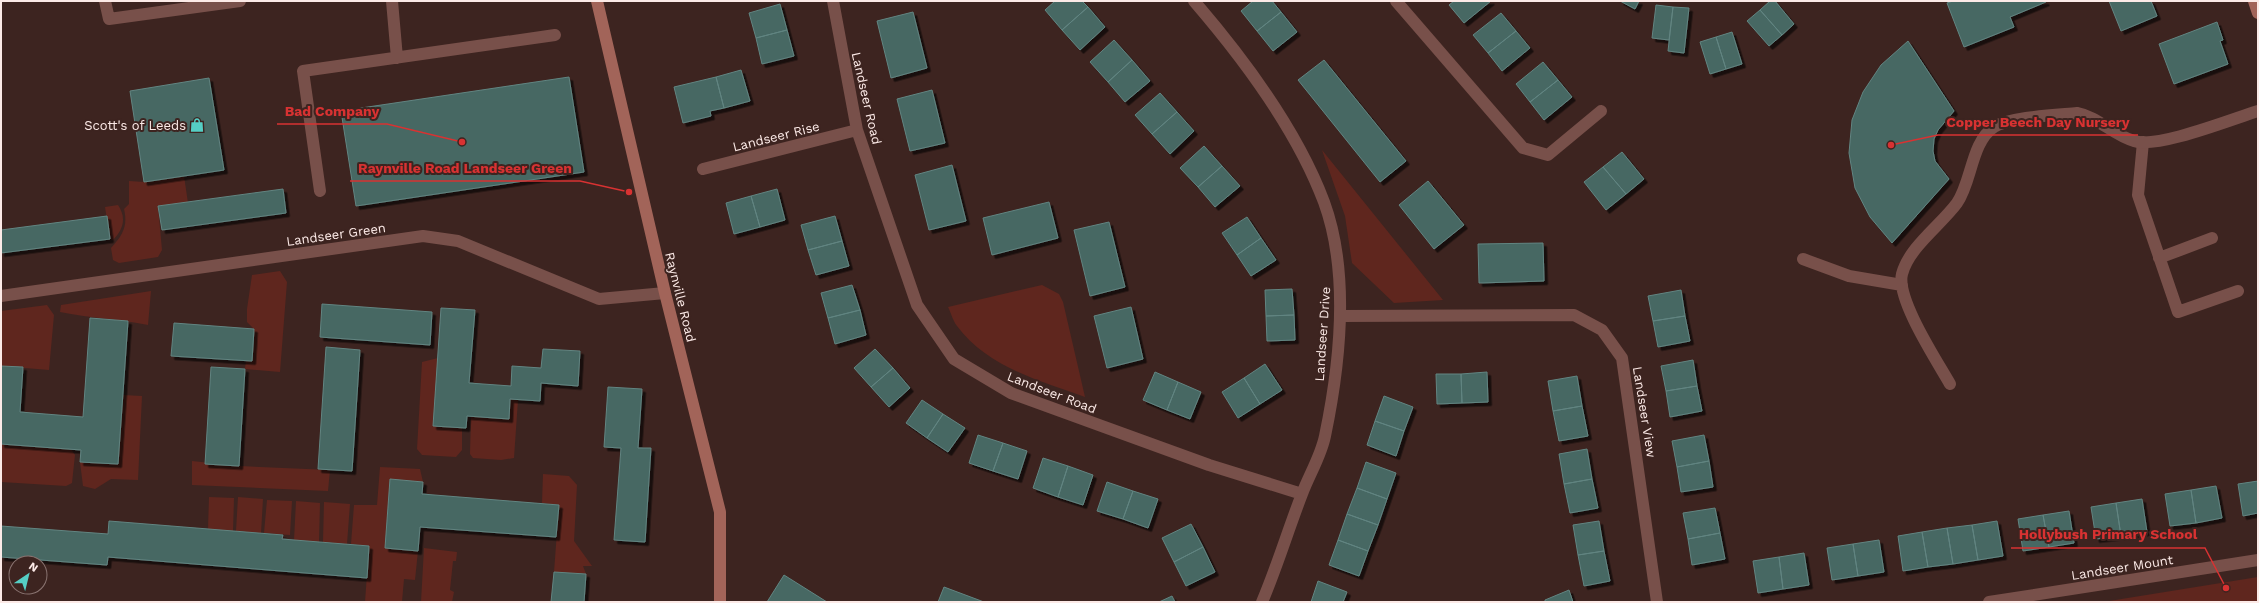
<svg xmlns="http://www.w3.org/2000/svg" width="2259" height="603" viewBox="0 0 2259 603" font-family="'Work Sans',sans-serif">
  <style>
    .green { fill: #5f261e }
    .building { fill: #466764; stroke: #628581; filter: url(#shadow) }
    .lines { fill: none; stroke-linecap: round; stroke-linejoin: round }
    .lane { stroke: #78504a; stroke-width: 12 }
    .street { stroke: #78504a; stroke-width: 12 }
    .secondary { stroke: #a26459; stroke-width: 12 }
    .labels { text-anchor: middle; stroke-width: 4; stroke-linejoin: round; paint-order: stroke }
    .street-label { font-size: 13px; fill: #fceae7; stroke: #3d2420 }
    .poi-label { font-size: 13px; fill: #fceae7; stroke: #3d2420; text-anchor: end }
    .leader { fill: none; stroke: #d83232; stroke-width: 1.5 }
    .callout-dot { fill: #d83232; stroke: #3d2420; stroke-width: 1.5 }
    .callout-label { font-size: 14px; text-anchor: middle; font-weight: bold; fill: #d83232; stroke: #3d2420; stroke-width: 4; stroke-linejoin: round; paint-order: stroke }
  </style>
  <defs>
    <filter id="shadow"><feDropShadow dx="3.5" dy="3.5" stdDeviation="0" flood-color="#0009"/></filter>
  </defs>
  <rect width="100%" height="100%" fill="#3d2420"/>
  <path class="green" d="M1322 150 1443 300 1394 303 1352 263 1345 216Z
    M184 176 188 203 158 206 162 250 158 257 119 263 113 260 111 248C123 235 128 226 124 209L129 204V181L144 182Z
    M118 205C127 218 123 230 113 240L110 239 105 207Z
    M280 271 287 282 280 372 245 369 246 360 252 361 254 329 247 322V309L252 275Z
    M1042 285 1059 294 1063 302 1085 397C1041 381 987 367 957 326 953 321 951 313 948 307Z
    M151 291 148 325C119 319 89 318 60 312L61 305Z
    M47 305 54 315 49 370 1 366V311Z
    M438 358 462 428V450L456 457 422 455 417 449 422 362Z
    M123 395 142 396 138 480 111 479 95 489 83 486 80 462 118 464Z
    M510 399 518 400 514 458 501 460 473 458 470 454 471 416 509 419Z
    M1 444 71 449 75 455 72 483 66 486 1 482Z
    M192 461 239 466 330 470 328 491 192 485Z
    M380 467 420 469 423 482 390 480 385 548 418 551 415 580 404 579 402 602H365L369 546 351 544 354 505H377Z
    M543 474 569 476 577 485 574 541 592 566H583L586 574 554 572 559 505 542 503Z
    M209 497 234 498 233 531 208 529Z
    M238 497 263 499 261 533 236 531Z
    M267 500 292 501 290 535 264 533Z
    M296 501 320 503 319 542 294 540Z
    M324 502 350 504 347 544 323 542Z
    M424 548 457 552 456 561H453L450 590 454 592 452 602H421Z
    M2258 577V602H2103Z"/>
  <path class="building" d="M1055 1H1082L1088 7 1062 30 1045 10Z
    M1253 1H1272L1281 12 1257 31 1241 11Z
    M1454 1H1491L1464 23 1449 5Z
    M1620 1H1639L1635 9Z
    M1770 1H1775L1794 24 1782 35 1760 10Z
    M1953 1H2045L2046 2 2010 17 2014 27 1964 47 1947 3Z
    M2109 1H2151L2157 16 2121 31Z
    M780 4 787 30 756 38 749 13Z
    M1656 5 1673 7 1669 40 1652 38Z
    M1088 7 1105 27 1080 50 1062 30Z
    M1673 7 1689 8 1684 53 1668 51Z
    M1760 10 1782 35 1769 46 1747 21Z
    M913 12 927 68 891 78 877 21Z
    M1281 12 1297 32 1273 51 1257 31Z
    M1501 13 1516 31 1488 53 1473 35Z
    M2217 22 2223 40 2220 41 2228 64 2174 84 2159 44Z
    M787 30 794 56 762 64 756 38Z
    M1516 31 1530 48 1502 71 1488 53Z
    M1732 32 1742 64 1726 69 1716 37Z
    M1716 37 1726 69 1710 74 1700 42Z
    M1114 40 1132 60 1108 82 1090 62Z
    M1908 41 1954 111 1938 130 1934 139 1933 151 1935 161 1949 179 1892 243 1870 217 1855 188 1849 153 1852 120 1863 92 1881 65Z
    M1132 60 1150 81 1125 102 1108 82Z
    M1324 60 1406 161 1380 182 1298 80Z
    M1543 62 1558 80 1530 102 1516 84Z
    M741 70 750 101 724 108 716 77Z
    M569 77 584 172 356 206 341 111Z
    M716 77 724 108 710 111 711 116 683 123 674 87Z
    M209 78 224 170 144 182 130 91Z
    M1558 80 1572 97 1544 120 1530 102Z
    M932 90 945 143 910 151 897 99Z
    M1160 93 1177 112 1152 134 1135 115Z
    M1177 112 1194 131 1170 154 1152 134Z
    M1204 146 1222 166 1198 187 1180 168Z
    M1622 152 1644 179 1626 194 1603 167Z
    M952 165 966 221 929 230 915 175Z
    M1222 166 1240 186 1215 207 1198 187Z
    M1603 167 1626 194 1606 210 1584 182Z
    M1428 181 1464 225 1434 249 1399 205Z
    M283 189 286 213 162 230 158 206Z
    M777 189 785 220 760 227 751 196Z
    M751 196 760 227 734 234 726 203Z
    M1049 202 1058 238 992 255 983 218Z
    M107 216 110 239 1 253V230Z
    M835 216 842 241 808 250 801 225Z
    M1247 217 1261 238 1237 255 1222 233Z
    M1109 222 1125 287 1090 296 1074 230Z
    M1261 238 1276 260 1251 276 1237 255Z
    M842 241 849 266 816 275 808 250Z
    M1543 243 1544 281 1479 283 1478 244Z
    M852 285 860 310 828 318 821 293Z
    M1292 289 1294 315 1266 316 1265 290Z
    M1681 290 1685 316 1653 321 1648 296Z
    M322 304 432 312 430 345 320 337Z
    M1131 307 1143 359 1107 368 1094 316Z
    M441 308 475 310 469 383 511 386 512 366 541 368 543 349 580 351 578 386 541 383 540 401 510 399 509 419 467 416 466 428 433 426Z
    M860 310 866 335 835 344 828 318Z
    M1294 315 1295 340 1267 341 1266 316Z
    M1685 316 1690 341 1658 347 1653 321Z
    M90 318 128 321 118 464 80 462 81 450 1 444V366L23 367 20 412 83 417Z
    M174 323 254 329 252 361 171 356Z
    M326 347 360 350 352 471 318 469Z
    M875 349 893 368 871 387 854 368Z
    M1693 360 1697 386 1666 391 1661 366Z
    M1265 364 1282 390 1260 404 1244 378Z
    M211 367 245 369 239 466 205 464Z
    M893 368 910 388 889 407 871 387Z
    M1155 372 1178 382 1167 410 1143 400Z
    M1487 372 1488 402 1462 403 1461 374Z
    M1436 374H1461L1462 403 1437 404Z
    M1577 376 1582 406 1553 411 1548 381Z
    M1244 378 1260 404 1238 418 1222 392Z
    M1178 382 1201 392 1190 419 1167 410Z
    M1697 386 1702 411 1670 417 1666 391Z
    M608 387 642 389 638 448H651L645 542 614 540 621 448 604 447Z
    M1384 396 1413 407 1404 431 1375 421Z
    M922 400 943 414 927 438 906 423Z
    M1582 406 1588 436 1559 441 1553 411Z
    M943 414 965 428 948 452 927 438Z
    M1375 421 1404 431 1396 456 1367 445Z
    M978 435 1003 443 993 471 969 463Z
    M1704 435 1709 461 1677 467 1672 441Z
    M1003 443 1027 451 1018 479 993 471Z
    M1587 449 1592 479 1564 484 1559 454Z
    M1043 458 1068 466 1058 497 1033 488Z
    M1709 461 1713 487 1681 492 1677 467Z
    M1366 462 1396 473 1387 499 1357 488Z
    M1068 466 1093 475 1083 505 1058 497Z
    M390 479 423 482 422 494 559 505 556 537 420 527 418 551 385 548Z
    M1592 479 1598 508 1570 513 1564 484Z
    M2258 481V513L2243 516 2238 484Z
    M1107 482 1133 491 1123 519 1097 511Z
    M2216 486 2222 518 2196 523 2191 490Z
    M1357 488 1387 499 1378 525 1347 514Z
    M2191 490 2196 523 2170 526 2165 494Z
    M1133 491 1158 499 1148 528 1123 519Z
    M2142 499 2147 532 2121 536 2116 503Z
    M2116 503 2121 536 2096 539 2091 507Z
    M1715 508 1720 533 1688 539 1683 513Z
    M2069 511 2074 543 2049 547 2043 515Z
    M1347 514 1378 525 1368 551 1338 540Z
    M2043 515 2049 547 2023 551 2018 519Z
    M109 521 283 535 282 539 369 546 367 578 108 557 107 565 1 557V526L108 534Z
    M1599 521 1604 551 1578 555 1573 525Z
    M1997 521 2003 556 1978 560 1972 525Z
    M1191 524 1203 547 1174 562 1162 538Z
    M1972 525 1978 560 1953 564 1947 528Z
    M1947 528 1953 564 1928 567 1922 532Z
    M1922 532 1928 567 1903 571 1898 536Z
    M1720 533 1725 559 1692 565 1688 539Z
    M1338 540 1368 551 1359 576 1329 565Z
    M1879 540 1884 572 1858 576 1853 544Z
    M1853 544 1858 576 1832 580 1827 548Z
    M1203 547 1215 572 1186 586 1174 562Z
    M1604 551 1610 581 1584 586 1578 555Z
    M1804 553 1809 585 1783 589 1779 557Z
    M1779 557 1783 589 1758 593 1753 561Z
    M554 572 586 574 584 602H551Z
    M784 575 827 602H767Z
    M1318 581 1347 592 1343 602H1311Z
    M944 587 984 602H938Z
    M1569 590 1573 602H1545V600Z
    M1172 596 1175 602H1159Z"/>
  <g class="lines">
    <path class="lane" d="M392 1 397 58
      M2143 142 2138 195 2178 312 2238 291
      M320 191 303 71 555 35
      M2159 258 2212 238"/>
    <path class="street" d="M105 1 109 19 240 1
      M833 1 857 130 917 305 954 359 1011 393 1209 465 1302 494
      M1194 1C1244 59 1297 130 1324 202 1350 273 1340 364 1325 436 1321 456 1309 475 1302 494 1288 530 1277 567 1262 602
      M1396 1 1523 148 1548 155 1601 111
      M703 169 857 130
      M1803 259 1849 276 1902 285
      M1 296 423 236 458 241 599 299 665 293
      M1340 316 1574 315 1602 330 1622 358 1657 602
      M1950 384C1937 361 1896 299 1902 274 1909 247 1941 225 1957 203 1972 182 1971 142 1994 127 2010 117 2056 115 2077 113 2098 117 2113 135 2134 141 2157 149 2232 119 2258 111
      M1989 602 2258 560"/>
    <path class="secondary" d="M597 1 665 293 720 512V602
      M2254 1 2258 13"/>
  </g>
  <defs>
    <symbol id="shop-bare" viewBox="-9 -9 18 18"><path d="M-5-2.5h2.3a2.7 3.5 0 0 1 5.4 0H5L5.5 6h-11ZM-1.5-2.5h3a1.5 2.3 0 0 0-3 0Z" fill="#55cec4" stroke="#3d2420" stroke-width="2.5" paint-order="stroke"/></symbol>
  </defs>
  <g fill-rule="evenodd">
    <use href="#shop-bare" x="187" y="115" width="20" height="20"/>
  </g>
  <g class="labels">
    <g class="street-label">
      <text transform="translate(867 98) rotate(77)" y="5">Landseer Road</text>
      <text transform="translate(776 136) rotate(-14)" y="5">Landseer Rise</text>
      <text transform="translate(336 234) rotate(-8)" y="5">Landseer Green</text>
      <text transform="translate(681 297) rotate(76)" y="5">Raynville Road</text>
      <text transform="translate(1322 334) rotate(-86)" y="5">Landseer Drive</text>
      <text transform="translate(1052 392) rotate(21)" y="5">Landseer Road</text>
      <text transform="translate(1645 412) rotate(81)" y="5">Landseer View</text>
      <text transform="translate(2122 567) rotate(-9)" y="5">Landseer Mount</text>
    </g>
    <g class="poi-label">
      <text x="186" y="130">Scott's of Leeds</text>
    </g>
  </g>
  <path class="leader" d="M462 142L387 124H277M1891 145L1938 135H2138M629 192L580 181H350M2226 588L2205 548H2011"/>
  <g class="callout-dot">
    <circle cx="462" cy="142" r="4"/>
    <circle cx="1891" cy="145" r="4"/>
    <circle cx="629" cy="192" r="4"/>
    <circle cx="2226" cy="588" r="4"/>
  </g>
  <g class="callout-label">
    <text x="332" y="116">Bad Company</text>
    <text x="2038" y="127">Copper Beech Day Nursery</text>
    <text x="465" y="173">Raynville Road Landseer Green</text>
    <text x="2108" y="539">Hollybush Primary School</text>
  </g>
  <rect width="2259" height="603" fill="none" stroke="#fceae7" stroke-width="4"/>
  <g transform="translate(28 575) rotate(35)"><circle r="19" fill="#3d2420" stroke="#897370"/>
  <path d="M0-3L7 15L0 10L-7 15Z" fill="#55cec4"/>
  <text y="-6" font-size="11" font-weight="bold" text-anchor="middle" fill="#fceae7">N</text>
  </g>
</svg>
